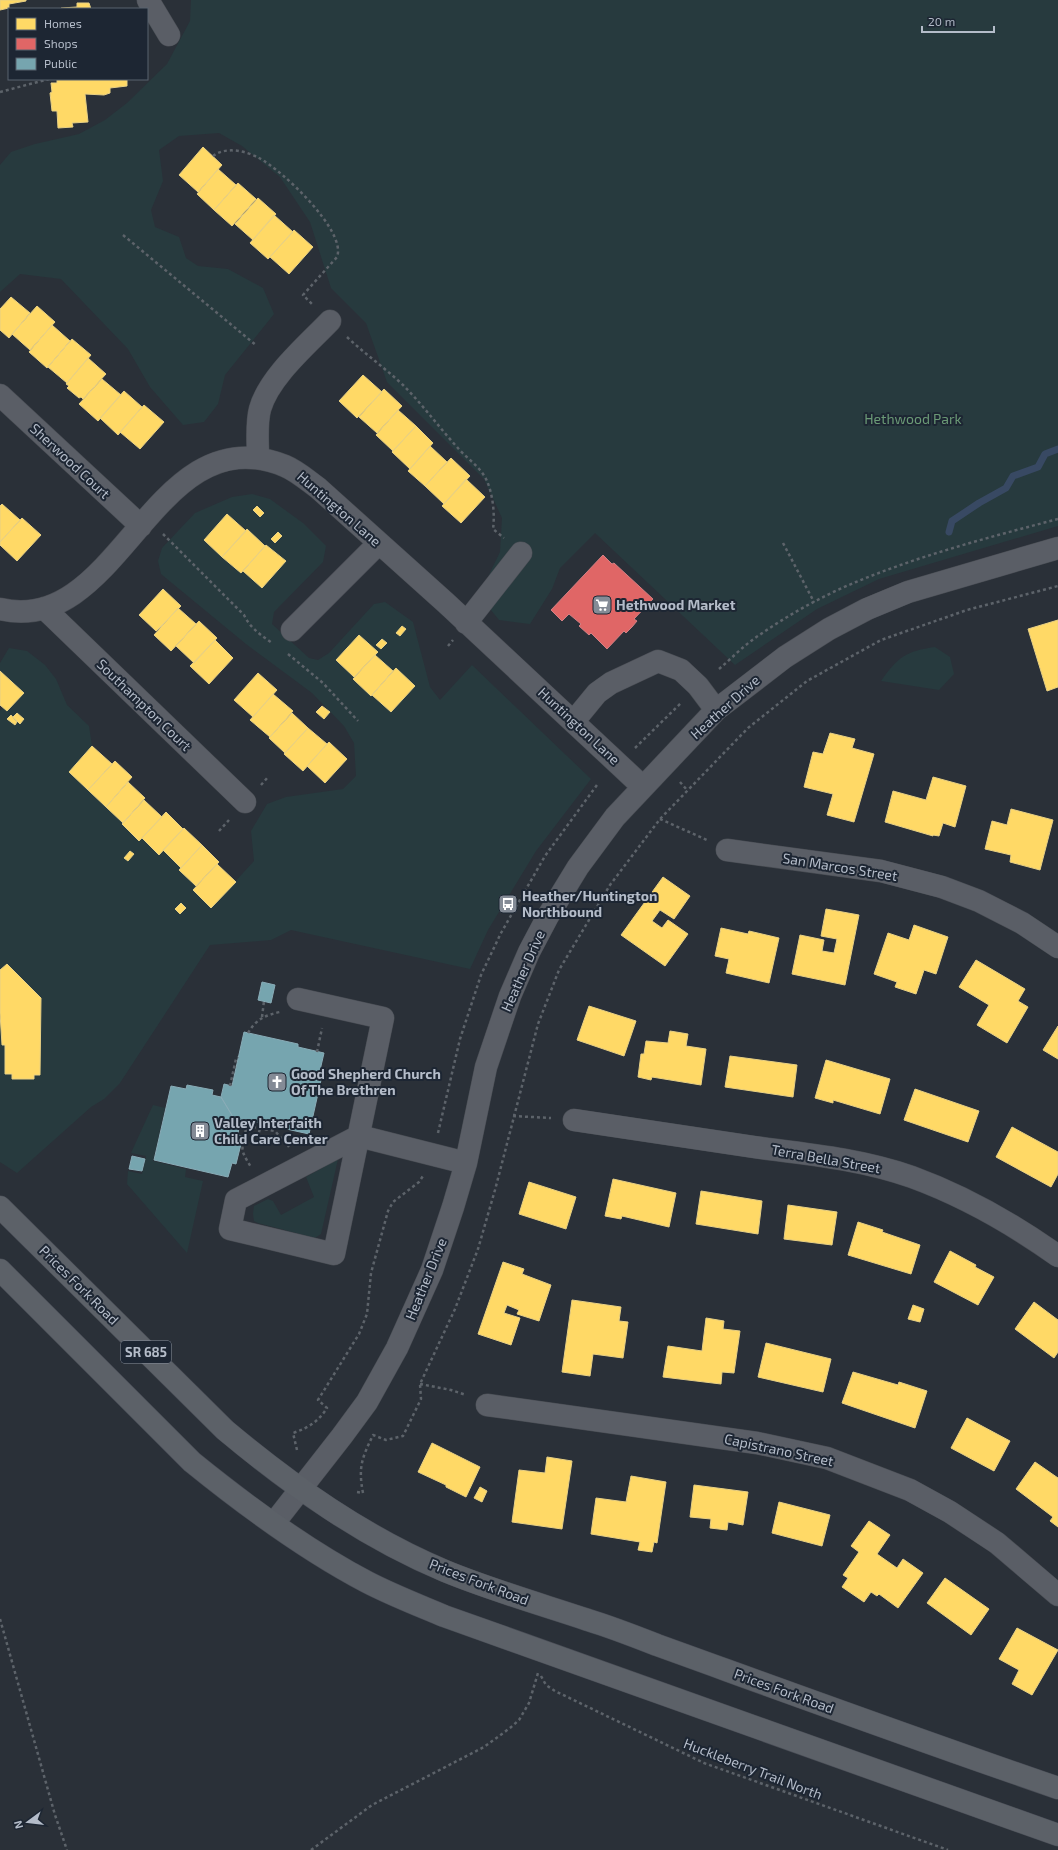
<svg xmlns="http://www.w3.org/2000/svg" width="1058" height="1850" viewBox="0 0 1058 1850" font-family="'Exo 2',sans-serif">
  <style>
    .green { fill: #273a3e; fill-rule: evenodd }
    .homes { fill: #ffd966; stroke: #e8d084 }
    .shops { fill: #e06666; stroke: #d38084 }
    .public { fill: #76a5af; stroke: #89acb7 }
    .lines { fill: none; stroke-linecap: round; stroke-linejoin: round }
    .stream { stroke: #384963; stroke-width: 7 }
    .minor-casing { stroke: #484c53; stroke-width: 23 }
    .major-casing { stroke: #484c55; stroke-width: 23 }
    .path { stroke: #5d636a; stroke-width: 2.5; stroke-dasharray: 3 3; stroke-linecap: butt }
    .minor { stroke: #5a5e66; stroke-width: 22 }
    .major { stroke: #5c6168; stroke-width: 22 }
    .labels { text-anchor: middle; stroke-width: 4; stroke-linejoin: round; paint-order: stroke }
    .shield { fill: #1d2633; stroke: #878f9c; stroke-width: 1 }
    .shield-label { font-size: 13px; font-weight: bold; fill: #b4bcc9 }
    .park-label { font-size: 14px; fill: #6b9a76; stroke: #1d2633 }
    .street-label { font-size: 14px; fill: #b4bcc9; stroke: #1d2633 }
    .poi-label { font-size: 14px; font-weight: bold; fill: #b4bcc9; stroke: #1d2633; text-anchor: start }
  </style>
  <rect width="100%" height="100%" fill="#2a3038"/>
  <path class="green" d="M191 0H1058V526L879 579 817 609 735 665 595 533 560 568 552 589 530 624 499 620 482 599 485 583 500 552 502 518 484 479 387 382 366 323 331 288 310 222 280 177 242 146 219 133 179 136 159 150 163 181 151 210 155 227 179 237 186 258 198 266 228 269 263 288 274 314 225 375 218 404 204 422 183 425 150 387 128 349 61 279 20 274 0 292V165L11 152 35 144 79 134 105 120 127 103 167 64 190 21Z
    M252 494 270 499 303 523 326 546 323 562 274 612 272 624 309 658 318 660 329 653 374 604 385 602 413 622 430 687 440 700 472 665 591 779 536 851 488 930 470 969 291 930 271 940 210 945 120 1083 104 1099 91 1107 17 1173 0 1162V1013L2 1045H5V1074H12V1079H34V1075H40L41 998 7 964 0 970V711L3 707 7 711 24 693 0 671V663L9 648 27 651 45 665 56 679 67 705 89 726 92 746 69 772 123 823 122 824 139 841 142 838 159 855 163 850 181 868 179 870 196 886 193 890 211 908 254 861 251 831 267 804 286 797 343 789 356 776 354 743 344 726 312 693 246 644 161 574 158 561 162 548 195 513 232 497ZM227 514 285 561 262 588 243 571 241 573 204 540ZM359 635 377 652 375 655 393 671 396 669 415 686 391 712 353 680 354 677 336 660Z
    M935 647 950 657 954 674 939 690 881 681C898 657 906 651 935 647Z
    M153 1105 165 1108 153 1161 186 1169 185 1177 203 1181 187 1253 127 1184 128 1171 142 1174 146 1156 131 1153Z
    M338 1159 321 1234 315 1238 258 1223 254 1221 253 1214 254 1206 268 1199 273 1201 281 1215 314 1197 306 1177Z"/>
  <path class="homes" d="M0 0H26V1L9 4V8L0 10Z
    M77 3H89L91 9H61V8L77 7Z
    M57 79H127V86L110 88V93L104 95 85 94 88 122 72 123 73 127 58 128 57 111H52L50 93 52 92 51 83H57Z
    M203 147 222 165 198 192 179 175Z
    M218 169 236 185 214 210 197 194Z
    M238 183 256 199 232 226 214 210Z
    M258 198 276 214 253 240 235 224Z
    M274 215 293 232 268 259 250 243Z
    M294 230 313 247 289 274 270 257Z
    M11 297 30 313 9 338 0 330V309Z
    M37 306 55 322 30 350 12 334Z
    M52 325 70 341 47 368 29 352Z
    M72 339 91 355 67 383 48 367Z
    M88 358 106 374 83 399 81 397 79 398 67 388 69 386 66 384Z
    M363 375 382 392 357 418 339 401Z
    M102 379 121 395 98 421 79 404Z
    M384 389 402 406 377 433 359 417Z
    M124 391 142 407 118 435 100 418Z
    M144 405 164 422 140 449 120 432Z
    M398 410 416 426 393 451 376 435Z
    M416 426 433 443 410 469 392 452Z
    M430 446 447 462 425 486 408 471Z
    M451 458 470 476 444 504 425 486Z
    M466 479 485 497 461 523 442 506Z
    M2 504 20 520 0 542V506Z
    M257 506 264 513 260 517 253 510Z
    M227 514 246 531 222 557 204 540Z
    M22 518 41 535 17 561 0 545V542Z
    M247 529 265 546 241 573 222 557Z
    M278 532 282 536 275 543 271 539Z
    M266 545 286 561 262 588 243 571Z
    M163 589 181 606 156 631 139 615Z
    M178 608 196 624 171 651 154 635Z
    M1058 620V687L1047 691 1028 629Z
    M199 621 217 638 194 663 176 646Z
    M402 626 406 629 400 636 396 633Z
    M359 635 378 652 354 677 336 660Z
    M382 639 387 643 381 649 376 645Z
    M215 640 233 658 209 684 190 666Z
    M375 655 393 671 371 696 353 679Z
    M396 668 415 686 391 712 372 695Z
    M0 671 24 693 7 711 0 705Z
    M258 673 277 690 253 717 234 700Z
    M273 694 293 711 270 737 250 720Z
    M322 706 330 712 324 719 316 712Z
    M17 713 24 719 20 724 13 717Z
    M292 713 308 728 285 753 269 738Z
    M11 715 17 722 15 725 7 719Z
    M308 728 327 744 303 771 284 754Z
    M830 733 855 739 852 748 874 754 854 822 827 815 833 794 804 787 813 752 823 754Z
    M329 742 347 759 325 783 307 766Z
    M92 746 112 764 88 790 69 772Z
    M115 761 132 777 106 807 88 790Z
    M933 777 966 786 955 827 943 823 939 836 933 835V836L885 822 893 791 926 800Z
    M128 782 145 798 123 823 106 807Z
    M144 800 162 817 139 841 122 824Z
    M1011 809 1053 820 1040 870 1010 862 1011 855 985 849 992 821 1007 825Z
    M166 812 183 829 159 855 142 838Z
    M184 828 202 845 181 868 163 850Z
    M202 845 219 862 196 886 179 870Z
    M130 851 134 854 128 861 124 858Z
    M217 864 236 882 211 908 193 890Z
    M663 877 690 896 674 919 660 910 652 921 662 928 668 920 688 934 665 966 621 935Z
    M181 903 186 908 180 914 175 909Z
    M826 909 859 915 845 985 792 974 800 935 824 940 822 951 834 953 837 939 821 936Z
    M914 925 948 937 936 974 924 970 916 994 895 987 897 982 874 974 888 933 909 940Z
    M721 928 748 934 749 931 779 938 769 983 726 973 729 959 715 956Z
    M976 960 1025 989 1018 1001 1028 1007 1007 1043 977 1025 989 1005 959 987Z
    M7 964 41 998 40 1075H34V1079H12V1074H5V1045H2L0 1013V970Z
    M589 1006 636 1021 624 1056 577 1040Z
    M1058 1026V1059L1043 1050Z
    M670 1031 688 1034 686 1046 706 1049 701 1085 652 1077 651 1080 638 1077 641 1054H644L646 1041 668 1043Z
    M730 1056 797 1065 793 1097 725 1087Z
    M826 1060 890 1079 880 1114 833 1100V1103L815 1098Z
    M915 1089 979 1111 968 1142 904 1120Z
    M1012 1127 1058 1152V1174L1051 1187 996 1157Z
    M613 1179 676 1193 669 1227 622 1216 621 1219 605 1216Z
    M529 1182 576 1197 566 1229 519 1214Z
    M701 1191 762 1201 758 1234 696 1224Z
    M788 1205 837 1212 832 1245 784 1239Z
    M858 1222 883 1230 882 1232 920 1245 911 1274 848 1255Z
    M950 1251 976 1265 975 1267 994 1277 978 1305 934 1282Z
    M503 1262 524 1269 522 1274 551 1285 539 1321 517 1314 519 1310 507 1305 504 1313 520 1318 511 1345 478 1334Z
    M572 1300 621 1307 619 1321 628 1322 623 1358 593 1354 590 1376 562 1372Z
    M1034 1302 1058 1320V1352L1054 1358 1015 1329Z
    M913 1305 924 1309 920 1322 908 1319Z
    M706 1318 724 1321 723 1329 740 1331 734 1373 722 1372 721 1384 663 1377 668 1346 702 1351Z
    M766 1343 831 1359 823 1392 758 1377Z
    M853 1372 898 1385 899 1382 927 1391 915 1428 842 1403Z
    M967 1418 1010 1441 994 1471 951 1448Z
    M432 1443 480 1467 466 1497 446 1487V1485L418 1472Z
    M547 1457 572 1461 562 1529 512 1522 519 1470 545 1473Z
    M1035 1462 1058 1478V1527L1050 1521 1053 1517 1016 1489Z
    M631 1476 666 1482 657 1543 654 1542 652 1552 638 1550 640 1542 591 1534 596 1498 626 1502Z
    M694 1485 748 1492 743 1525 728 1522 727 1530 710 1528 711 1519 690 1517Z
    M480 1487 487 1491 482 1502 474 1498Z
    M779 1502 830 1515 822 1546 772 1533Z
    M869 1521 890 1535 877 1554 897 1568 903 1559 923 1573 898 1608 879 1594 877 1596 871 1592 864 1602 842 1587 848 1578 843 1575 859 1552 851 1546Z
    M945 1578 989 1609 971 1635 927 1603Z
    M1017 1628 1058 1650 1032 1695 1012 1684 1019 1670 999 1659Z"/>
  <path class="shops" d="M603 555 612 564 614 563 653 599 634 619 637 621 632 627 626 633 624 631 607 649 591 633 589 635 579 626 581 624 569 614 562 621 551 610Z"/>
  <path class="public" d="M262 982 275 985 271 1003 258 1000Z
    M244 1032 298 1044V1047L324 1053 318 1079 321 1080 309 1134 255 1122 253 1130 239 1127 221 1097 224 1084 232 1086Z
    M187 1085 213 1090 212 1095 221 1097 239 1127 238 1135 243 1136 236 1164 232 1163 228 1177 154 1160 171 1086 186 1089Z
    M132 1156 145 1159 142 1171 129 1169Z"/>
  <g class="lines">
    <path class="stream" d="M949 532 952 521 979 503 1006 488 1013 476 1038 467 1045 454 1058 449"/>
    <defs>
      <path id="minor" d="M148 0 169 35
        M0 395 141 526
        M258 458C258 442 256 424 260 409 269 377 307 345 330 321
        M44 608 245 802
        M0 609C121 638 153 412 285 466 297 471 307 480 318 488L446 603 643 787
        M466 623 521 553
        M292 630 379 543
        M574 721 597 693 611 683 658 661 681 670 698 686 716 710
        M727 850 881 871 942 887 979 901 1022 923 1058 947
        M298 999 383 1018 334 1254 230 1229 236 1200 359 1136 466 1163
        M574 1120C634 1129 694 1138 754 1147 807 1154 861 1159 912 1177 964 1196 1013 1224 1058 1256
        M487 1405 757 1443 827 1458 910 1490 950 1512 997 1543 1058 1595
        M274 1523 342 1436 367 1402 397 1348 432 1270 453 1207 466 1163 486 1067 510 996 529 952 548 916 578 867 615 817 716 710 785 657 829 629 867 609 908 592 1058 548"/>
      <path id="major" d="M0 1207 225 1430C292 1486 364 1537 445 1571 491 1590 540 1604 588 1620 611 1627 634 1636 657 1645 790 1693 924 1742 1058 1788
        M0 1270 192 1462C245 1505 306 1550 367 1582 392 1595 418 1605 444 1616L1058 1835"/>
    </defs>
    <use href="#minor" class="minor-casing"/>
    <use href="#major" class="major-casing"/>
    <path class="path" d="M0 92 49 79
      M213 156C226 146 246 151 259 158 282 170 347 231 337 257L303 295 313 305
      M123 235 257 346
      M347 337C365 354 385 368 403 385 422 404 438 426 457 447 466 458 481 467 487 481 493 495 495 515 493 529L504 538
      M163 534 244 615C250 628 261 635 272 643
      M783 543 814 602
      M448 646 453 640
      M288 654 323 683 358 721
      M719 669C732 658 744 645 758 636 788 615 822 596 856 582 921 555 990 537 1058 519
      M635 748 681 703
      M680 782 687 790
      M261 785 268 777
      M660 819 707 840
      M219 831 229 820
      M262 1017 264 1001
      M248 1033C256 1019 266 1015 280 1012
      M317 1052 322 1028
      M230 1086 236 1059 238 1057
      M513 1116 551 1118
      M253 1127 275 1131 289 1147
      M246 1129C242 1150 239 1148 251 1167
      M438 1133 460 1039 481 975 501 933 545 856 597 785
      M245 1135 258 1137 260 1128
      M420 1384 451 1390 466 1395
      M297 1450 293 1433C308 1428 319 1421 327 1408L318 1400 359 1334 367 1314 371 1273 388 1211 393 1202 419 1182 423 1176
      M357 1492 363 1493
      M363 1493C358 1467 362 1458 373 1435L386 1440 403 1436 421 1399 420 1384 455 1309 478 1249 495 1190 538 1024 559 970 610 885 660 819 748 728 807 681 881 640 967 610 1058 586
      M0 1619 55 1815 67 1850
      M541 1676 546 1685 555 1691 704 1763 948 1850
      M311 1850 372 1805 484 1747 510 1728 519 1720 529 1703 538 1673"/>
    <use href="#minor" class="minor"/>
    <use href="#major" class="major"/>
  </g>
  <defs>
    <symbol id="supermarket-square" viewBox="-11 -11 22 22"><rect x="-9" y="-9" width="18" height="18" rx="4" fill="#848b96" stroke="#1d2633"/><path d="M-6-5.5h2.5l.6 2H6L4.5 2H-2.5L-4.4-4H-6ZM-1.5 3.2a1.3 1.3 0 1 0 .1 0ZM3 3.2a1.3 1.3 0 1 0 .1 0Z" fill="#fff"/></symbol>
    <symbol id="bus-square" viewBox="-11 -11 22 22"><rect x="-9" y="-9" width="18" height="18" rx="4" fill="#848b96" stroke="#1d2633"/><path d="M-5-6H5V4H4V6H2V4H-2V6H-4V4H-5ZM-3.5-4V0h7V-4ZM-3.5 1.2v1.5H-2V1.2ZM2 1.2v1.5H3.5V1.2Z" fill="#fff"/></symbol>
    <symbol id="church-square" viewBox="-11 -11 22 22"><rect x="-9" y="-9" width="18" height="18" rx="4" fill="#848b96" stroke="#1d2633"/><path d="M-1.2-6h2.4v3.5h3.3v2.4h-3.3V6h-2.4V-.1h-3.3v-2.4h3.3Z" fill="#fff"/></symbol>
    <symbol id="building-square" viewBox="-11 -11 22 22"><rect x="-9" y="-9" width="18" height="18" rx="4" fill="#848b96" stroke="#1d2633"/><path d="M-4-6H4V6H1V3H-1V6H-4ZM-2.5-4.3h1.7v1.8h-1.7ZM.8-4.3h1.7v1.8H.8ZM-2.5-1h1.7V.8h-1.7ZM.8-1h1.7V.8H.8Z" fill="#fff"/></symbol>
  </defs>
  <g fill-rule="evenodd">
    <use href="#supermarket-square" x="591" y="594" width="22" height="22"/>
    <use href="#bus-square" x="497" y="893" width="22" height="22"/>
    <use href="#church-square" x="266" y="1071" width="22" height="22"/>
    <use href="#building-square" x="189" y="1120" width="22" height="22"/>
  </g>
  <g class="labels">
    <rect class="shield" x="121" y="1341" width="50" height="22" rx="3"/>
    <g class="shield-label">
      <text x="146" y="1357">SR 685</text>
    </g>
    <g class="park-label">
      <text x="913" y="424">Hethwood Park</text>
    </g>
    <g class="street-label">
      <text transform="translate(70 461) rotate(43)" y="5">Sherwood Court</text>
      <text transform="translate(339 509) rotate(41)" y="5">Huntington Lane</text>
      <text transform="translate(144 705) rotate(44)" y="5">Southampton Court</text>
      <text transform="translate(725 707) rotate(-42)" y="5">Heather Drive</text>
      <text transform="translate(579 726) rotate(43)" y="5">Huntington Lane</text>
      <text transform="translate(840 867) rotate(9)" y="5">San Marcos Street</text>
      <text transform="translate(523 971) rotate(-66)" y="5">Heather Drive</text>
      <text transform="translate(826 1159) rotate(10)" y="5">Terra Bella Street</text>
      <text transform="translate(426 1279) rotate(-68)" y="5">Heather Drive</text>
      <text transform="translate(79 1285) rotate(45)" y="5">Prices Fork Road</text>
      <text transform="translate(779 1450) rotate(12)" y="5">Capistrano Street</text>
      <text transform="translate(479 1582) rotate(21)" y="5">Prices Fork Road</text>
      <text transform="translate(784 1691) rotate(20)" y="5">Prices Fork Road</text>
      <text transform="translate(753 1769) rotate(21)" y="5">Huckleberry Trail North</text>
    </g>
    <g class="poi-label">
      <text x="616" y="610">Hethwood Market</text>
      <text x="522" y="901">Heather/Huntington<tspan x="522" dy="16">Northbound</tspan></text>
      <text x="291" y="1079">Good Shepherd Church<tspan x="291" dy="16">Of The Brethren</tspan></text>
      <text x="214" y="1128">Valley Interfaith<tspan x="214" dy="16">Child Care Center</tspan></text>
    </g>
  </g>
  <rect x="8" y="8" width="140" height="72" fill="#1d2633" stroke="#59626f"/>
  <rect x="16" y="18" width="20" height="12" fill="#ffd966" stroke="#59626f"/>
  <text x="44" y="28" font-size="12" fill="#b4bcc9">Homes</text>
  <rect x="16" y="38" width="20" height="12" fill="#e06666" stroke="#59626f"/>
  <text x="44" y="48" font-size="12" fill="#b4bcc9">Shops</text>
  <rect x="16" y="58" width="20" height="12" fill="#76a5af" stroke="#59626f"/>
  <text x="44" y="68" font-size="12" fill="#b4bcc9">Public</text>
  <g transform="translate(28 1822) rotate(255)" stroke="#1d2633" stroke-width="3" paint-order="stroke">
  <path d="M0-3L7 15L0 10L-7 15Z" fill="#b4bcc9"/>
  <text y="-6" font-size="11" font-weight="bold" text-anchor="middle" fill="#b4bcc9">N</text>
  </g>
  <path d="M922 26v6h72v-6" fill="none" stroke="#b4bcc9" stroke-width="2"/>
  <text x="928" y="26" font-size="12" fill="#b4bcc9" stroke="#1d2633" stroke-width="3" paint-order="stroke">20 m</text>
</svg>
